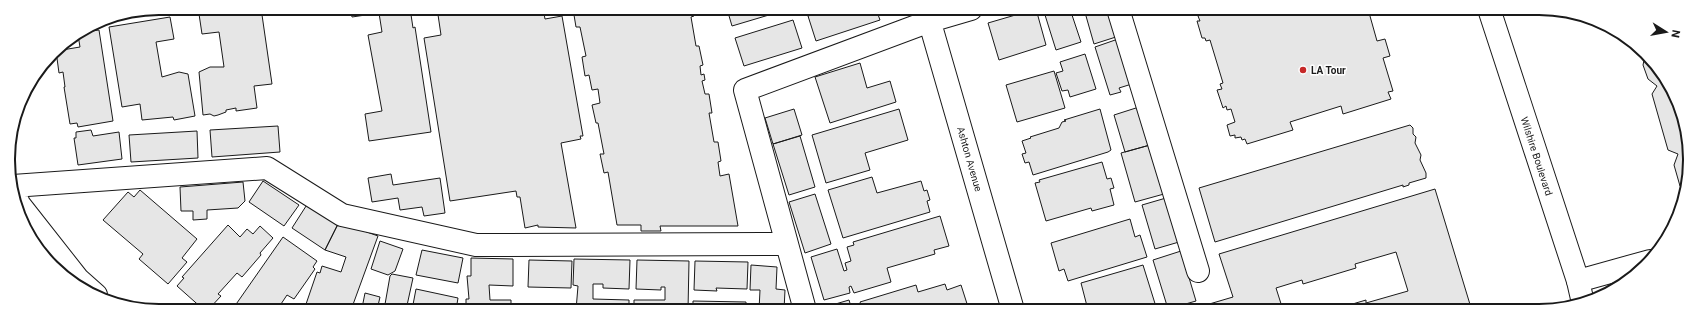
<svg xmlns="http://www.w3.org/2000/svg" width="1698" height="319" viewBox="0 0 1698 319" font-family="Roboto,sans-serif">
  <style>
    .building { fill: #e6e6e6; stroke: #1a1a1a }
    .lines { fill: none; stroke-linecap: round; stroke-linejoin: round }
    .minor-casing { stroke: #1a1a1a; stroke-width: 24 }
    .major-casing { stroke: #1a1a1a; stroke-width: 24 }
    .minor { stroke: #fff; stroke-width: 22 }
    .major { stroke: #fff; stroke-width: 22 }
    .poi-dot { fill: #c62828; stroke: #fff; stroke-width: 1.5 }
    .labels { text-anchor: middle; stroke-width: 3; stroke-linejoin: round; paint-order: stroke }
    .poi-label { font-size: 10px; font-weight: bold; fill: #1a1a1a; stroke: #fff; text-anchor: start }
    .street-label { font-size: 10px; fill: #1a1a1a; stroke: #fff }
    .rim { fill: none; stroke: #1a1a1a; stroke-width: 2 }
  </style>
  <rect width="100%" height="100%" fill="#fff"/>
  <path class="building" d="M234 8H261L272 84 254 86 257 108 236 111V108L226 110V112L218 115 214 116 210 114 203 115 199 72 210 67H224L219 32 202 34 199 14Z
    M342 8H410L413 28 415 27 431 132 369 141 365 114 382 111 368 35 382 32 379 13 352 17 351 13 342 14Z
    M437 8H543L545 19 562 16 583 136H580L581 139 561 143 576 228 538 227V225L525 228 520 197H517L516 191 450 201 424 38 441 35Z
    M693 8 694 16 691 17 696 46H699L703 65 700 66 701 75 704 74 705 80 702 81 705 94H709L712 113H709L714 142H718L721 161 718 162 720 176 729 174 738 226H660L661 231H641V225H617L608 172 604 173 600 154H604L598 123H596L592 105 600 103 598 89 592 90 589 75 585 76 582 57 586 56 580 27H576L573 9Z
    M727 9H789L732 26Z
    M832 9H876L880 20 816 41 808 16Z
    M1036 9 1046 45 999 60 988 23Z
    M1064 9H1070L1081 42 1056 50 1045 15Z
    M1084 9H1113L1119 36 1094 44Z
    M1201 9H1368L1377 41 1385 39 1390 56 1383 58 1393 91 1388 92 1391 99 1343 114 1341 106 1290 122 1293 130 1247 144 1245 139 1242 140 1241 137 1235 138V135L1230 136 1227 125 1235 122 1231 109 1227 110 1226 106 1223 108 1217 90 1222 89 1220 84 1223 83 1210 40 1206 41 1205 38H1202L1197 21H1200L1198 16 1203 14Z
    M170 17 174 39 156 42 162 77 179 72 188 74 195 116 174 120 173 117 142 120 140 104 122 107 109 27Z
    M793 20 802 48 744 66 735 38Z
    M99 30 113 121 78 127 77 123 70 124 64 87H65L63 72 59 73 56 51 80 47 78 35 83 32Z
    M1121 38 1135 83 1119 88 1121 92 1110 95 1095 47Z
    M1085 54 1096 89 1070 97 1068 90 1062 91 1056 73 1063 71 1060 62Z
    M1645 56 1659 67 1685 120 1689 179 1686 189 1680 186 1674 165 1678 154 1668 150 1652 94 1657 86 1648 79 1643 65Z
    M860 63 867 88 890 81 896 102 830 123 815 77Z
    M1054 71 1065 108 1017 122 1006 85Z
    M1139 107 1150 145 1125 152 1114 115Z
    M794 109 802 135 773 144 765 118Z
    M899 109 908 140 865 153 870 170 826 183 812 135Z
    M1100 109 1111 150 1108 152 1033 175 1029 162 1025 163 1022 154 1026 153 1022 141 1031 138 1030 137 1059 128 1062 122 1066 121 1064 120Z
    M1410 125 1413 128V134L1416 137 1415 143 1421 155 1420 160 1426 173V178L1409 183V185L1403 187V185L1215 242 1199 188Z
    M278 126 280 152 212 157 210 130Z
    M91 130 93 136 119 132 122 159 78 165 74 138H76V132Z
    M197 131 198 158 131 162 129 135Z
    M800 136 815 187 789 195 773 144Z
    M1150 145 1164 194 1135 202 1121 153Z
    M1102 162 1107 179 1111 178 1114 188 1110 189 1114 205 1092 211 1091 208 1046 221 1035 183 1040 182 1039 180Z
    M391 174 393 185 440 178 445 213 424 216 422 207 400 210 398 198 372 202 368 178Z
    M872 177 877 193 921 181 924 191 927 190 930 200 927 201 930 212 843 238 828 190Z
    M263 181 299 205 284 226 249 202Z
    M243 182 245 201 238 208 207 210V219L193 220V211H181L180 187Z
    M1435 189 1472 311H1329L1366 300V303L1408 291 1396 252 1355 264 1356 268 1303 284 1302 280 1276 288 1283 310H1189L1233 297 1219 254Z
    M140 190 197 239 182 258 187 262 168 284 139 259 143 254 103 220 128 192 134 197Z
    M815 194 831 244 805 253 789 202Z
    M1166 198 1179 242 1155 249 1142 205Z
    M308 203 339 222 325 250 292 228Z
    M940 216 949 246 934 250 935 254 887 268 891 282 854 293 851 286 849 287 850 293 824 300 811 257 837 249 844 271 847 270 845 263 851 261 847 247 854 245 853 242Z
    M1130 219 1135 237 1140 235 1147 257 1068 281 1064 269 1059 271 1051 243Z
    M339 222 378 236 351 310H304L317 272 320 273 322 266 341 272 346 257 325 250Z
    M228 225 240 237 247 229 253 234 260 226 273 238 260 253 261 255 242 277 237 273 218 294 221 296 208 310H204L177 286 184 278 182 277Z
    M283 237 317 261 313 267 315 269 294 299 287 295 277 310H232Z
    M380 241 403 249 395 271 388 275 371 269Z
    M422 250 463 258 458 283 416 275Z
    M1181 251 1196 301 1168 309 1153 260Z
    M471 258 513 259V286L489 285 490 300H511V310H466V299H469L467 276H471Z
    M574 259 630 260 629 289 603 288V284H593V299L629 300V310H576L578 286 573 285Z
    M529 260 572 261 571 288 528 287Z
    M637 260 689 261 688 310H634V300H665V287H661V290L636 289Z
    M695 261 748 262 747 289 716 288 717 291 694 290Z
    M751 265 777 267 776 289 785 290 784 310H759L760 290H750Z
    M1143 265 1157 310H1088L1081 283Z
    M392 274 413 278 406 310H384L390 276Z
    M945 284 947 290 961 285 969 310H863L860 302 916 285 918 292Z
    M416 289 458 298 456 310H412Z
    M365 293 380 297 377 310H359V307L362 308Z
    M849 300 852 310H822V308Z
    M693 301 746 302V310H693Z"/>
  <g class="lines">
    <defs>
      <path id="minor" d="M926 9 1013 310
        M1118 9 1198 271
        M13 186 267 168 342 215 476 245 787 244
        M13 188 19 204 78 279 96 295
        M1578 281 1650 261
        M805 310 745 90 930 21 971 9"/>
      <path id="major" d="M1489 9 1578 281 1583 303"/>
    </defs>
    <use href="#minor" class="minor-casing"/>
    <use href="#major" class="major-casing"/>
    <use href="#minor" class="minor"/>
    <use href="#major" class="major"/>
  </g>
  <circle class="poi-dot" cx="1303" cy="70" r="4"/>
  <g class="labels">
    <g class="poi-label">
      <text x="1311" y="74">LA Tour</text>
    </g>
    <g class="street-label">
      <text transform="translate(1537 156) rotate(72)" y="4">Wilshire Boulevard</text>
      <text transform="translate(970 159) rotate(74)" y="4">Ashton Avenue</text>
    </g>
  </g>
  <path d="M0 0H1698V319H0ZM159 15H1539A144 144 0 0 1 1683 159V160A144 144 0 0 1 1539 304H159A144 144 0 0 1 15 160V159A144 144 0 0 1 159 15Z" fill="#fff" fill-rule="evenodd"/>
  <path class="rim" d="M159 15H1539A144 144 0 0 1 1683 159V160A144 144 0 0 1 1539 304H159A144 144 0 0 1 15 160V159A144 144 0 0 1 159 15Z"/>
  <g transform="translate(1666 32) rotate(101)" stroke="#ffffff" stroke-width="3" paint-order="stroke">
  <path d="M0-3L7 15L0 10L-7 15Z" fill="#1a1a1a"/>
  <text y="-6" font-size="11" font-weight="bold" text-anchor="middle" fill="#1a1a1a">N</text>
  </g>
</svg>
